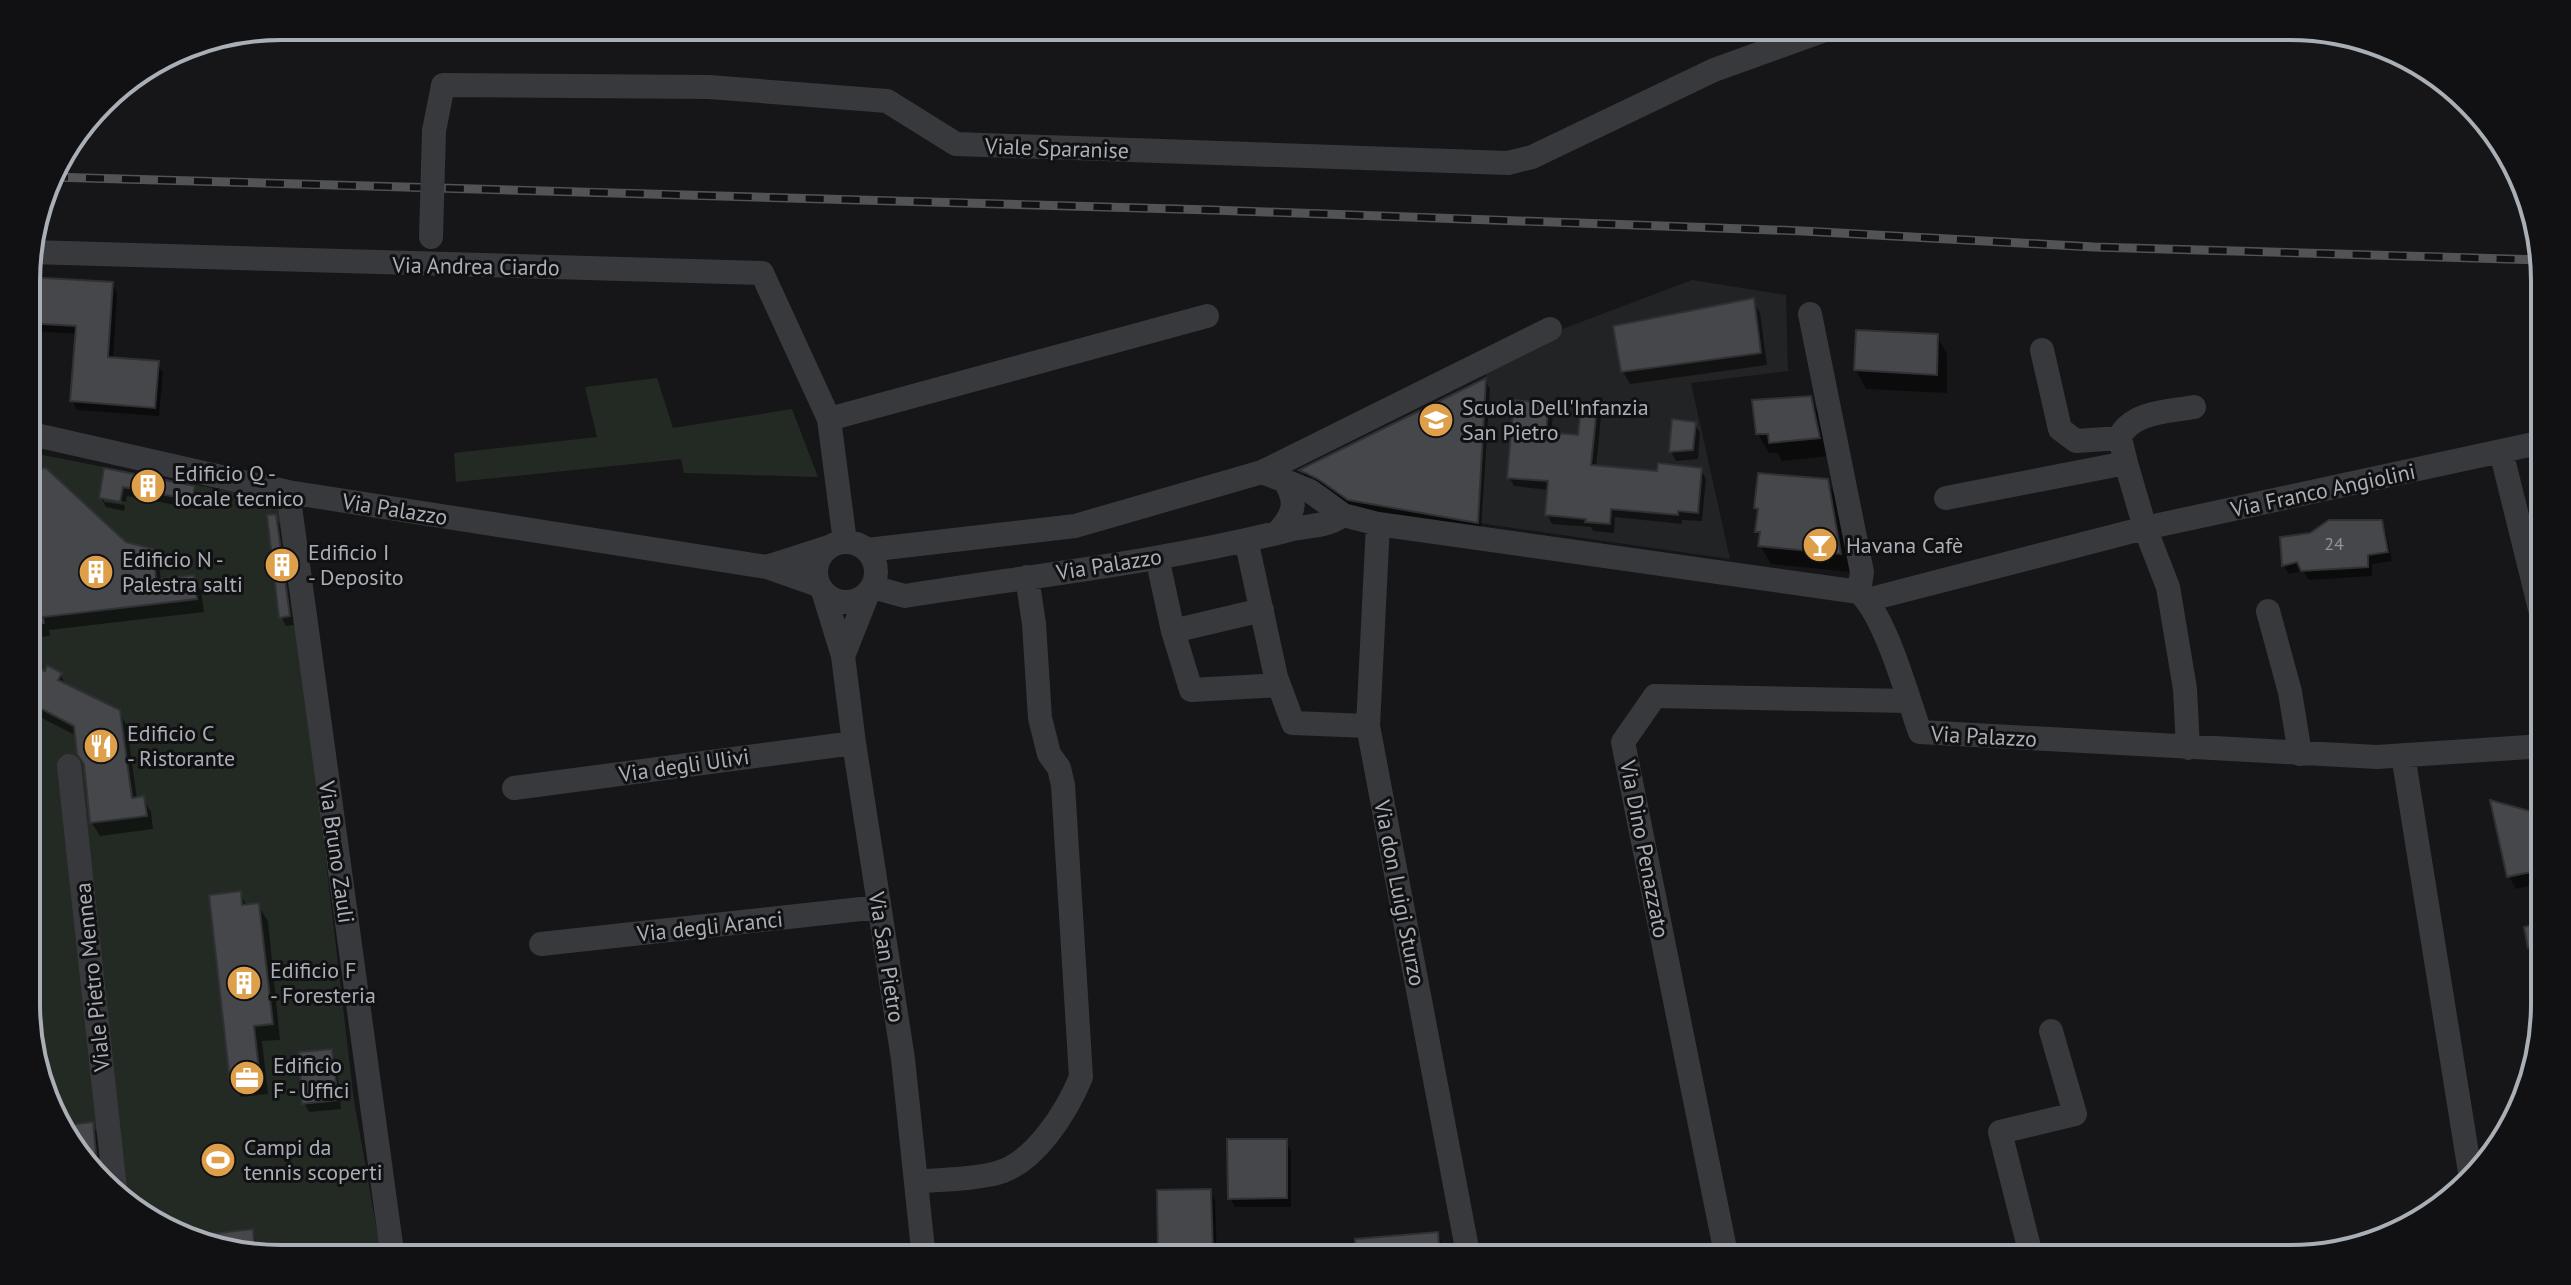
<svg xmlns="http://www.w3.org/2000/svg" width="2571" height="1285" viewBox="0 0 2571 1285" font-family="'PT Sans',sans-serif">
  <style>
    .built { fill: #222325 }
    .green { fill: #232a23 }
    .shadow { fill: #0007 }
    .building { fill: #45474a; stroke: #303134; stroke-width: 2 }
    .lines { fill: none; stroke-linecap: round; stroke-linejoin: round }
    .minor { stroke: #38393c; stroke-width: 24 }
    .rail-casing { stroke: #515357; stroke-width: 9 }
    .rail { stroke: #111113; stroke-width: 6; stroke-dasharray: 18; stroke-linecap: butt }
    .minor-bridge { stroke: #38393c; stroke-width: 24 }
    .labels { text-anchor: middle; stroke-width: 6; stroke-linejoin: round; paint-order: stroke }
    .number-label { font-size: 18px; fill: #91959b }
    .street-label { font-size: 22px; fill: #aaafb6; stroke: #111113 }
    .poi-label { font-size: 22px; fill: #aaafb6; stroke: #111113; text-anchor: start }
    .rim { fill: none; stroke: #aaafb6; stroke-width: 4 }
  </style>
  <rect width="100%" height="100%" fill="#161618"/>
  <path class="built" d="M1692 280 1786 295 1788 371 1691 383 1730 559 1478 523 1486 374 1565 328Z"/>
  <path class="green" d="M657 378 673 428 792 409 818 477 684 473 681 459 456 482 454 453 597 437 585 387Z
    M27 452 284 502 354 1101 382 1259H281L169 1233 78 1159 28 1038Z"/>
  <path class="shadow" d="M112 284 117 293 113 360 157 363 163 373 159 416 77 410 72 401 77 334 34 331 28 322Z
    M1753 301 1760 313 1767 365 1630 384 1623 372Z
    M1937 336 1947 354V393L1866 389 1856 370Z
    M1485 380 1490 389 1481 531 1355 509 1326 487 1306 479 1302 471Z
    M1810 398 1821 417 1829 456 1782 461 1777 453H1769L1758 434Z
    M1548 405 1553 414 1551 435 1580 438 1596 409 1601 418 1596 468 1658 474 1701 469 1706 479 1702 521 1682 520V524L1615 517 1614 533 1593 531 1591 527 1552 524 1547 514 1549 490 1514 486 1509 477Z
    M1674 421 1695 424 1700 433 1698 459 1676 461 1671 452Z
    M106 470 194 488 199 497 197 509 127 496 126 502 104 498V502L125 505 124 511 106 507 101 498Z
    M27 471 125 543 151 551 159 565 161 581 193 577 201 591 204 612 49 630 50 636 27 638Z
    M1827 481 1838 500 1851 572 1771 564 1760 545 1761 538 1757 531 1759 514 1756 508Z
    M275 516 280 525 294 625 286 626 281 617Z
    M2381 522 2386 531 2392 561 2372 564V576L2309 580 2303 571 2289 574 2284 566 2282 539Z
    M27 665 46 674H60L67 687 119 712 127 726 137 799 143 798 151 812 153 829 100 836 92 823 86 765 77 736 28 711Z
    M2493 803 2544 817 2545 958 2538 960 2530 947 2544 924 2536 884 2516 889 2509 876Z
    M240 894 247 906 258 905 268 921 280 1040 262 1041 268 1094 241 1097 232 1081Z
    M330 1051 336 1060 341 1109 309 1112 304 1103Z
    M92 1124 102 1143 107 1182 78 1159Z
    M1285 1141 1291 1150V1207H1235L1230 1198Z
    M1210 1191 1215 1200 1217 1259H1164L1160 1252Z
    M252 1232 263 1255 191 1238Z
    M1437 1234 1442 1244 1443 1259H1358Z
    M1237 1249H1316L1321 1259H1237Z"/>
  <path class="building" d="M29 277 113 282 108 357 159 361 155 408 70 401 76 326 27 323Z
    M1754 298 1761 353 1621 372 1613 326Z
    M1856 330 1938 334 1937 375 1854 370Z
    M1486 378 1478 523 1348 500 1318 479 1299 470Z
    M1811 396 1820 438 1769 443 1768 434H1756L1752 400Z
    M1514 400 1549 403 1546 432 1578 435 1581 406 1597 407 1591 465 1657 471 1658 463 1702 468 1698 513 1678 511V515L1611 509 1610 524 1585 522 1586 519 1545 515 1548 481 1507 478Z
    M1672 419 1696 422 1693 450 1669 452Z
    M46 468 126 542 153 549 156 580 194 575 197 599 43 617 44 623 27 625V470Z
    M104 468 195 486 192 500 123 487 120 502 99 498Z
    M1758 473 1828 479 1841 554 1758 546 1760 532H1755L1758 509 1754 508Z
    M276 514 290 616 279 618 267 515Z
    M2329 520H2382L2388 552 2368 555V567L2301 571 2297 562 2282 566 2280 537 2310 533Z
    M27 662 45 671 47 665 62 673 58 680 120 710 132 798 144 796 147 816 90 823 84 764 77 754 74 726 28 702Z
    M2490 800 2544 815 2545 902 2538 903 2531 872 2507 877Z
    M241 891 242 905 259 903 273 1024 254 1026 260 1079 230 1082 209 895Z
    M2545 922V945L2528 948 2524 927Z
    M332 1049 338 1100 302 1104 299 1052Z
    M93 1122 98 1175 78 1159 70 1138 68 1125Z
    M1227 1139H1287V1198L1228 1199Z
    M1211 1189 1213 1252 1158 1253 1157 1190Z
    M253 1229 255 1253 192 1238V1236Z
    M1438 1232 1440 1259H1356L1355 1239Z"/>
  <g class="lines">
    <path class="minor" d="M434 131 443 85 709 87 887 101 956 144 1508 163 1532 157 1714 70 1836 26
      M30 252 762 273 829 419 1207 316
      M1810 314 1862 572 1859 592
      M2042 350 2060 429 2076 441 2120 438 2126 463
      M829 419 845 542
      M27 433 288 492 767 567 818 585
      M2119 438C2132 411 2168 412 2194 407
      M2501 451 2544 625
      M1262 472 1550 329
      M288 492 393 1259
      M1946 498 2126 463 2145 528 2168 587 2185 689 2188 748
      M1378 524 1368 726 1469 1259
      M1277 533C1294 515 1299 501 1283 479
      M816 572a30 30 0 1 1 60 0a30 30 0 1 1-60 0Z
      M867 550 1075 526 1262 472 1310 491 1343 515 1378 524 1859 592C1886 617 1907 696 1920 732L2377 757 2544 746
      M1249 553 1276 677 1293 723 1368 726
      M767 567 829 547
      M1160 571 1173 631 1262 610
      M872 587 905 596C1031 576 1161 562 1285 531 1305 525 1326 528 1343 515
      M824 594 843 656 854 743 903 1059 924 1259
      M1867 600 2145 528 2543 442
      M2268 611 2290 692 2300 754
      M1173 631 1191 690 1279 685
      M843 656 868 593
      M2403 755 2470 1172
      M69 766 115 1189
      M514 788 854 743
      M541 944 879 907
      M916 1182C942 1179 972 1180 997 1173 1035 1163 1067 1111 1081 1077L1063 785 1059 768 1049 754 1040 718 1034 624 1027 577
      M1727 1259 1623 742 1655 696 1908 701
      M2032 1259 2000 1132 2075 1114 2051 1031"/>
    <defs>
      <path id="rail" d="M50 177 1212 210 1803 231 2094 247 2543 260"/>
    </defs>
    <use href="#rail" class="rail-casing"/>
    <use href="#rail" class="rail"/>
    <path class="minor-bridge" d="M431 237 434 131"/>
  </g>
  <defs>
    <symbol id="school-disc" viewBox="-11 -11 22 22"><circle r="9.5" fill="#dd9f49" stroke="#111113"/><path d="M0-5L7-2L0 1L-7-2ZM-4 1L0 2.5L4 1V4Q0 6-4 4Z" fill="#fff"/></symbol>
    <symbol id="building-disc" viewBox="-11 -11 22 22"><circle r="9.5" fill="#dd9f49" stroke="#111113"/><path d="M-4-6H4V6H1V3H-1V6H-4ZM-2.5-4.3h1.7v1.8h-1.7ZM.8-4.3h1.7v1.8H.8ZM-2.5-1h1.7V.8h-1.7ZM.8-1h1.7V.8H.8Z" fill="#fff"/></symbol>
    <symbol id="bar-disc" viewBox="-11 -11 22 22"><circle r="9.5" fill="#dd9f49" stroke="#111113"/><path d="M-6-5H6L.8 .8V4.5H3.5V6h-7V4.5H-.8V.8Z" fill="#fff"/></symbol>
    <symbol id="restaurant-disc" viewBox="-11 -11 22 22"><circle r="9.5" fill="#dd9f49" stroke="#111113"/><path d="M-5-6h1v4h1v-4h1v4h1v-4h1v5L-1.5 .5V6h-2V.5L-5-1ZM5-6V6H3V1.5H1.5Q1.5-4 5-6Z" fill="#fff"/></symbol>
    <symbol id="office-disc" viewBox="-11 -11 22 22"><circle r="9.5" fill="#dd9f49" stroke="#111113"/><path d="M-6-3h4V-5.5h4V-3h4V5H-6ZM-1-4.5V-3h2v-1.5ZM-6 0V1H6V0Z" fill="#fff"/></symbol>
    <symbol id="stadium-disc" viewBox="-11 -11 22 22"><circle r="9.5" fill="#dd9f49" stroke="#111113"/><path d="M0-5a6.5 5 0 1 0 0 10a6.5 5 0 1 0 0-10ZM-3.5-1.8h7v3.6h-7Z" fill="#fff"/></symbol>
  </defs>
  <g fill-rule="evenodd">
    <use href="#school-disc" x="1416" y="400" width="40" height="40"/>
    <use href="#building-disc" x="128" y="466" width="40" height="40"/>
    <use href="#bar-disc" x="1800" y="525" width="40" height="40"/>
    <use href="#building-disc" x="262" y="545" width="40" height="40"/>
    <use href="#building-disc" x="76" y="552" width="40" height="40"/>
    <use href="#restaurant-disc" x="81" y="726" width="40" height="40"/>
    <use href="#building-disc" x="224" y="963" width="40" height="40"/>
    <use href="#office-disc" x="227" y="1058" width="40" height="40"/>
    <use href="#stadium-disc" x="198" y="1140" width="40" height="40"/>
  </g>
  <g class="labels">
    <g class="number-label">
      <text x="2334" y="550">24</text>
    </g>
    <g class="street-label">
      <text transform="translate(1057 148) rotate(2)" y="8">Viale Sparanise</text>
      <text transform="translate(476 266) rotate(1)" y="8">Via Andrea Ciardo</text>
      <text transform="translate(2323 490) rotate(-12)" y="8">Via Franco Angiolini</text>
      <text transform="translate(395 509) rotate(9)" y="8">Via Palazzo</text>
      <text transform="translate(1109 564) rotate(-9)" y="8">Via Palazzo</text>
      <text transform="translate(1984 736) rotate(3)" y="8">Via Palazzo</text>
      <text transform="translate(684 765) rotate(-8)" y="8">Via degli Ulivi</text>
      <text transform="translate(1645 849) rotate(79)" y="8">Via Dino Penazzato</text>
      <text transform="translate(337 852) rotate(82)" y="8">Via Bruno Zauli</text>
      <text transform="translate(1400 893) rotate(79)" y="8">Via don Luigi Sturzo</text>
      <text transform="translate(710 926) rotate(-6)" y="8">Via degli Aranci</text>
      <text transform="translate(887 957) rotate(81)" y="8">Via San Pietro</text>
      <text transform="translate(92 977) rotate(-96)" y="8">Viale Pietro Mennea</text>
    </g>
    <g class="poi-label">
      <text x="1462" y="415">Scuola Dell'Infanzia<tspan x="1462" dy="25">San Pietro</tspan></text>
      <text x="174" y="481">Edificio Q -<tspan x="174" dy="25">locale tecnico</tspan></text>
      <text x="1846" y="553">Havana Cafè</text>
      <text x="308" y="560">Edificio I<tspan x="308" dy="25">- Deposito</tspan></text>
      <text x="122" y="567">Edificio N -<tspan x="122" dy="25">Palestra salti</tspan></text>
      <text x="127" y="741">Edificio C<tspan x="127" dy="25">- Ristorante</tspan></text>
      <text x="270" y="978">Edificio F<tspan x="270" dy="25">- Foresteria</tspan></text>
      <text x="273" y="1073">Edificio<tspan x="273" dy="25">F - Uffici</tspan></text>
      <text x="244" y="1155">Campi da<tspan x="244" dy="25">tennis scoperti</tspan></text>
    </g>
  </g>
  <path d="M0 0H2571V1285H0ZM281 40H2290A241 241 0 0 1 2531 281V1004A241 241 0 0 1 2290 1245H281A241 241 0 0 1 40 1004V281A241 241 0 0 1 281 40Z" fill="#111113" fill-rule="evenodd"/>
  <path class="rim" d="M281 40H2290A241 241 0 0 1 2531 281V1004A241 241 0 0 1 2290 1245H281A241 241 0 0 1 40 1004V281A241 241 0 0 1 281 40Z"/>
</svg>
